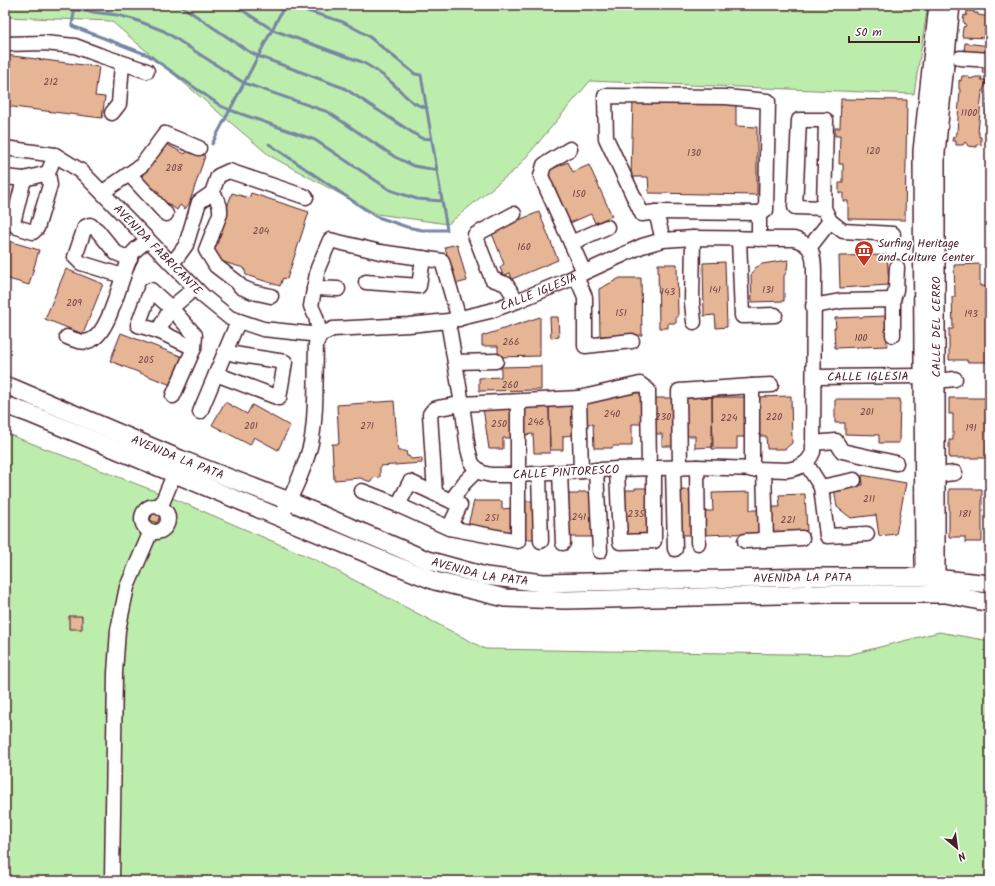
<svg xmlns="http://www.w3.org/2000/svg" width="995" height="886" viewBox="0 0 995 886" font-family="Kalam,sans-serif">
  <style>
    .green { fill: #bdedad; stroke: #84866c }
    .lines { fill: none; stroke-linecap: round; stroke-linejoin: round }
    .stream { stroke: #7687a3; stroke-width: 3 }
    .building { fill: #e5b596; stroke: #4a1f2b }
    .minor-casing { stroke: #4a1f2b; stroke-width: 17 }
    .major-casing { stroke: #4a1f2b; stroke-width: 20 }
    .minor { stroke: #fff; stroke-width: 14 }
    .major { stroke: #fff; stroke-width: 17 }
    .labels { text-anchor: middle; stroke-width: 3.5; stroke-linejoin: round; paint-order: stroke }
    .number-label { font-size: 10px; fill: #714446 }
    .poi-label { font-size: 12px; fill: #4a1f2b; stroke: #fff; text-anchor: start }
    .street-label { font-size: 12px; fill: #4a1f2b; stroke: #fff }
  </style>
  <rect width="100%" height="100%" fill="#fff"/>
  <filter id="ink" filterUnits="userSpaceOnUse"><feTurbulence type="fractalNoise" baseFrequency=".025" numOctaves="2"/><feDisplacementMap in="SourceGraphic" scale="8" xChannelSelector="R" yChannelSelector="G"/><feConvolveMatrix kernelMatrix="1 2 1 2 8 2 1 2 1" color-interpolation-filters="sRGB"/></filter>
  <g filter="url(#ink)">
    <path class="green" d="M5 5H928L914 94 590 81 517 168 448 224 377 214 270 156 111 21 5 17Z
      M5 433 170 497 316 560 485 649 848 655 939 632 990 641V881H5Z"/>
    <g class="lines">
      <path class="stream" d="M47 5 75 10 117 15 133 19 164 31 244 83 328 112 395 157 414 166 437 170
        M75 5 72 26 148 55 221 106 230 110 315 140 390 190 417 199 442 201
        M180 5 248 51 258 56 344 88 410 131 421 138 432 139
        M234 5 273 30 362 62C373 68 382 74 391 82 404 93 409 104 427 108
        M212 144 285 5
        M269 144 375 216 407 227 422 230H447L421 75 415 74 367 35 343 22 288 5"/>
    </g>
    <path class="building" d="M967 11H974V13H978V15L990 17V38L962 37 963 27 966 26 963 21 964 15 966 16Z
      M965 43 990 46V54L964 52Z
      M5 55 99 67 95 96 105 97 102 118 5 106Z
      M983 65 990 66V74L982 73Z
      M962 76H968L970 79 976 77H982L981 80H986L985 87H984L983 92H982L978 132H979V137H981V145L977 144V147L968 146 966 143 965 142 963 145H956V141H952L953 137H955L956 132H957L960 89H959V80L961 81Z
      M990 76V102H987Z
      M633 99 736 100V126L757 127V195L649 193 648 177H631Z
      M841 99 907 100 905 220 848 219V201H843V193H839V183H843V164H839L840 136H835V128H840Z
      M987 104H990V130H985Z
      M166 144 185 154 190 148 205 156 189 204 185 209 180 205 177 210 157 196 159 192 140 179 162 145Z
      M568 162 573 172 589 165 612 216 595 223 591 214 570 223 547 171Z
      M232 193 249 198 251 193 309 212 287 279 283 278 280 286 246 275 244 268 220 261 213 248Z
      M539 212 558 260 512 279 510 273 503 276 500 267 504 264 491 231Z
      M5 240 39 250 29 285 5 278Z
      M457 244 467 281 455 284 445 247Z
      M887 255 889 285 840 288 839 256Z
      M788 260 787 271 784 276V301L752 302 751 276 755 268 762 264Z
      M725 262 727 327 716 328 715 315 704 316 703 263Z
      M658 264H677L678 317H676V323H668V328H659Z
      M980 264V286H990V362H967V360H949V329H953L952 297H955L954 265Z
      M66 269 103 284 83 334 45 319Z
      M620 278H641L642 335 600 336 599 289Z
      M886 316 887 346 835 348 834 328H836L835 318Z
      M540 317V356L498 357V346H482V336Z
      M550 317H558L559 337 551 338Z
      M121 333 183 357 171 385 110 361Z
      M541 366V390L479 391V378L501 377V367Z
      M637 391 641 394 642 424H632V446H613L612 448H594L593 424H583V403Z
      M791 396 792 443 785 449H767L766 436H757L756 397Z
      M712 397H746L747 437H737V449H712Z
      M712 397 713 447 695 448V436H685L684 398Z
      M652 398H676L675 446H662V434H651Z
      M949 398H990V458H949V440H953V414H949Z
      M835 399H900L899 443H879V435L845 434V423H835Z
      M394 401 398 451H406L407 456H409L411 459 422 458V463L380 466V477L373 478 371 482 360 478 334 480 332 444H339L337 405Z
      M225 402 247 414 252 405 290 426 278 450 254 437 250 445 212 425Z
      M573 406 574 435 563 436V450H550L549 407Z
      M549 407 550 453H534L533 434 523 435 522 408Z
      M483 408H513L514 438H503V449H489Z
      M862 475 906 483 896 534 879 536 876 515 851 518 837 507 834 488 863 485Z
      M635 488H649V536H622V490H635Z
      M949 489H982V542H965V537H949Z
      M679 490H692V535H679Z
      M580 492H592V537H567L566 494H578Z
      M750 492V510H760L761 533 702 535V511H713L712 493Z
      M805 494 807 531 771 532 770 507H780L779 495Z
      M474 501H502V509L513 508 514 532 509 535 468 525Z
      M522 501H535V539H523Z
      M153 513 160 516 157 523 150 520Z
      M69 616H82V629H69Z"/>
    <g class="lines">
      <defs>
        <g id="minor">
          <path d="M5 44 44 43 75 46 99 55 147 71"/>
          <path d="M960 58 990 60"/>
          <path d="M112 113 119 104 122 63"/>
          <path id="s1" d="M5 148 55 155 81 171 203 296 230 318 263 329 320 335 316 317 311 306 318 268 330 240 380 252 442 261 459 319"/>
          <path d="M570 149 544 165 541 176 584 272"/>
          <path d="M129 174 142 165 165 134 199 148"/>
          <path d="M5 177 24 179 13 223 17 227 33 232 37 228 50 185 48 173 55 155"/>
          <path d="M24 179 48 173"/>
          <path d="M103 192 129 174 166 214"/>
          <path d="M212 193C218 199 221 205 220 214L206 250 216 266 237 282 241 287 253 292 271 296"/>
          <path d="M656 212 759 213"/>
          <path d="M514 214 475 235 492 279 506 284 517 301"/>
          <path d="M830 221 843 231 893 234"/>
          <path d="M693 238 692 303 694 322"/>
          <path d="M739 238 742 316 775 315"/>
          <path d="M663 240 656 212 642 214 606 138 605 96 726 97 768 101 766 210 759 213V239"/>
          <path d="M571 243 607 227"/>
          <path d="M809 248 830 221 824 208 826 120H799L795 207 824 208"/>
          <path d="M171 263 178 256 186 245 199 202 212 193 218 176 229 171 306 197"/>
          <path d="M123 276 81 263 75 257 85 227 90 225 97 230 116 253 130 259"/>
          <path d="M576 276 585 297V346L632 341"/>
          <path d="M366 282 419 286 423 258"/>
          <path d="M314 288 338 289"/>
          <path d="M893 300 896 290 897 267"/>
          <path d="M813 306 842 301 893 300V335"/>
          <path d="M158 331 138 325 151 290 171 308 195 335 194 348"/>
          <path d="M67 337C75 340 83 344 91 340 111 332 121 273 132 254 136 248 143 244 148 240"/>
          <path d="M455 362 496 361"/>
          <path d="M216 374 279 398 285 362 234 354 226 351"/>
          <path id="s2" d="M814 377 922 376"/>
          <path d="M936 381 955 379"/>
          <path d="M752 386 771 385"/>
          <path d="M173 396 194 348 158 331 171 308 195 288"/>
          <path d="M200 412 234 331 239 321"/>
          <path d="M813 443 836 441 842 451 896 463"/>
          <path d="M806 463 821 487 827 536 867 534"/>
          <path d="M697 467 698 543"/>
          <path d="M673 468 675 549"/>
          <path d="M680 468 679 391 752 386V470"/>
          <path d="M617 469 620 542 654 541V468"/>
          <path d="M596 470 600 551"/>
          <path d="M764 470 766 540"/>
          <path d="M581 471 579 398 640 384 648 390 649 469"/>
          <path d="M560 473 563 543"/>
          <path d="M539 474 541 541"/>
          <path d="M936 475 955 473"/>
          <path d="M821 487 854 480"/>
          <path d="M362 491 398 505"/>
          <path d="M435 494 430 414 434 409 438 408 462 404 579 398"/>
          <path d="M451 501 410 482 398 505 449 528 460 505 451 501 464 483 477 470"/>
          <circle cx="155" cy="519" r="13"/>
          <path d="M160 508 178 465"/>
          <path id="s3" d="M281 518C292 494 305 469 311 443 317 414 315 375 316 344L320 335 333 329 409 325 448 321 490 311 517 301 568 280 642 246 663 240 693 238 794 239C813 244 814 256 814 273L813 452C808 464 800 468 787 470L697 467 617 469 518 475H491L482 473 472 464 468 449 462 404 448 321"/>
          <path d="M449 528 518 541V402"/>
          <path d="M745 541 802 538"/>
          <path d="M112 881 115 673 118 630 127 587 151 531"/>
        </g>
        <g id="major">
          <path id="s4" d="M5 386 13 388 180 459 289 501 427 560 485 576 543 583 815 577H925L990 584"/>
          <path d="M5 405 28 413 392 564 435 581 505 598 565 600 827 594H946L990 603"/>
          <path d="M925 577 924 562 922 151 938 5"/>
          <path d="M936 578V153L951 5"/>
        </g>
      </defs>
      <use href="#minor" class="minor-casing"/>
      <use href="#major" class="major-casing"/>
      <use href="#minor" class="minor"/>
      <use href="#major" class="major"/>
    </g>
  </g>
  <defs>
    <symbol id="museum-pin" viewBox="-11 -11 22 30"><path d="M0 17L-7.5 6A9.5 9.5 0 1 1 7.5 6Z" fill="#c8321e" stroke="#fff"/><path d="M0-6L6-3V-2H-6V-3ZM-5-1h2V3h-2ZM-1-1h2V3h-2ZM3-1h2V3H3ZM-6 4H6V6H-6Z" fill="#fff"/></symbol>
  </defs>
  <g fill-rule="evenodd">
    <use href="#museum-pin" x="853" y="239" width="22" height="30"/>
  </g>
  <g class="labels">
    <g class="number-label">
      <text x="51" y="85">212</text>
      <text x="969" y="116">1100</text>
      <text x="873" y="154">120</text>
      <text x="694" y="156">130</text>
      <text x="174" y="171">208</text>
      <text x="579" y="197">150</text>
      <text x="261" y="234">204</text>
      <text x="524" y="250">160</text>
      <text x="715" y="293">141</text>
      <text x="768" y="293">131</text>
      <text x="668" y="295">143</text>
      <text x="74" y="306">209</text>
      <text x="621" y="316">151</text>
      <text x="971" y="317">193</text>
      <text x="861" y="341">100</text>
      <text x="511" y="345">266</text>
      <text x="146" y="363">205</text>
      <text x="510" y="388">260</text>
      <text x="867" y="415">201</text>
      <text x="612" y="417">240</text>
      <text x="663" y="420">230</text>
      <text x="774" y="420">220</text>
      <text x="729" y="421">224</text>
      <text x="536" y="425">246</text>
      <text x="499" y="427">250</text>
      <text x="251" y="429">201</text>
      <text x="367" y="429">271</text>
      <text x="971" y="431">191</text>
      <text x="869" y="502">211</text>
      <text x="636" y="517">235</text>
      <text x="965" y="517">181</text>
      <text x="579" y="520">241</text>
      <text x="492" y="521">251</text>
      <text x="788" y="523">221</text>
    </g>
    <g class="poi-label">
      <text x="878" y="247">Surfing Heritage<tspan x="878" dy="14">and Culture Center</tspan></text>
    </g>
    <g class="street-label">
      <text dy="4" stroke="none"><textPath href="#s1" startOffset="191">AVENIDA FABRICANTE</textPath></text>
      <text dy="4" stroke="none"><textPath href="#s3" startOffset="415">CALLE IGLESIA</textPath></text>
      <text transform="translate(936 327) rotate(-90)" y="4">CALLE DEL CERRO</text>
      <text dy="4" stroke="none"><textPath href="#s2" startOffset="54">CALLE IGLESIA</textPath></text>
      <text dy="4" stroke="none"><textPath href="#s4" startOffset="187">AVENIDA LA PATA</textPath></text>
      <text transform="translate(566 472) rotate(-3)" y="4">CALLE PINTORESCO</text>
      <text dy="4" stroke="none"><textPath href="#s4" startOffset="511">AVENIDA LA PATA</textPath></text>
      <text dy="4" stroke="none"><textPath href="#s4" startOffset="835">AVENIDA LA PATA</textPath></text>
    </g>
  </g>
  <rect width="995" height="886" fill="none" stroke="#fff" stroke-width="20"/>
  <rect x="10" y="10" width="975" height="866" fill="none" stroke="#4a1f2b" stroke-width="1.5" filter="url(#ink)"/>
  <g transform="translate(957 848) rotate(151)" stroke="#ffffff" stroke-width="3" paint-order="stroke">
  <path d="M0-3L7 15L0 10L-7 15Z" fill="#4a1f2b"/>
  <text y="-6" font-size="11" font-weight="bold" text-anchor="middle" fill="#4a1f2b">N</text>
  </g>
  <path d="M849 36v6h70v-6" fill="none" stroke="#4a1f2b" stroke-width="2"/>
  <text x="855" y="36" font-size="12" fill="#4a1f2b" stroke="#ffffff" stroke-width="3" paint-order="stroke">50 m</text>
</svg>
